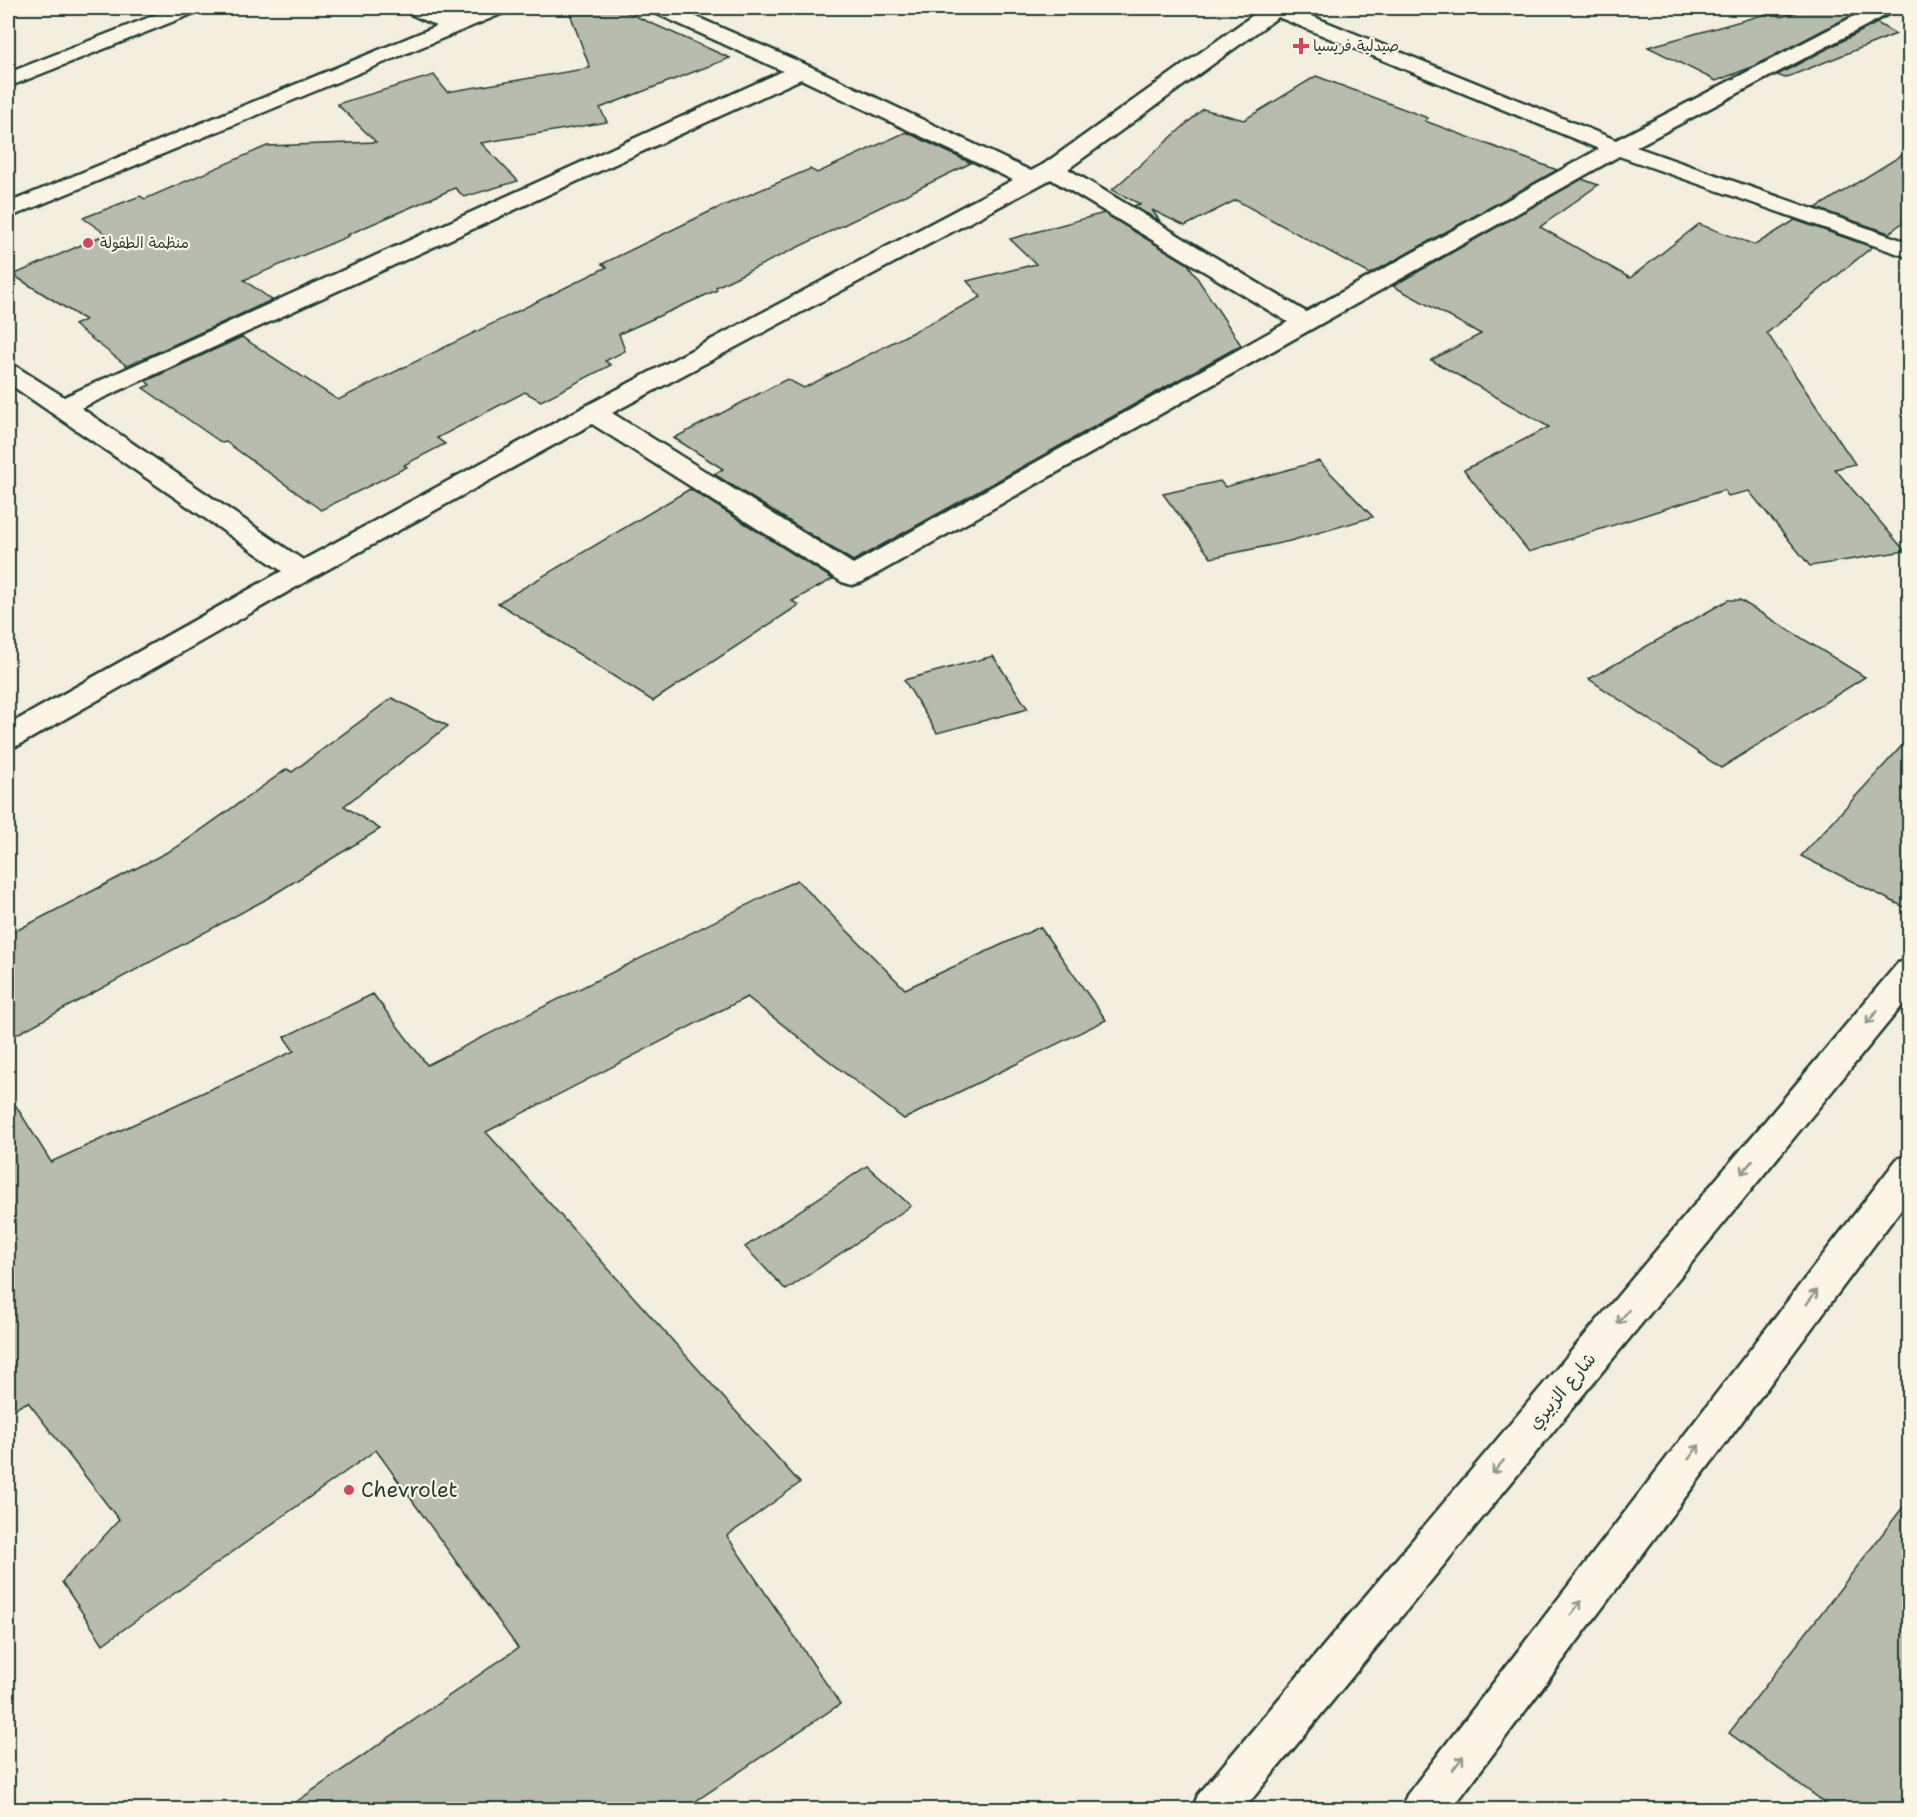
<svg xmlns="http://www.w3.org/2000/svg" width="1917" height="1817" viewBox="0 0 1917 1817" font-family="'Shantell Sans','Playpen Sans Arabic',sans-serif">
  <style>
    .building { fill: #b8bcae; stroke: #1f3d34; stroke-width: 1.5 }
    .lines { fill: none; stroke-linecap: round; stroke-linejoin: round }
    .minor-casing { stroke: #1f3d34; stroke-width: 5 }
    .primary-casing { stroke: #1f3d34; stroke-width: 5 }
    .minor { fill: #fcf5e5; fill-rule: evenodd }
    .primary { fill: #fcf5e5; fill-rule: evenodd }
    .oneway { stroke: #8e998c }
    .poi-dot { fill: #d1495b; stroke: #fcf5e5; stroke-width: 2 }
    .labels { text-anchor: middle; stroke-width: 4.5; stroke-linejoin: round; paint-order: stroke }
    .far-poi-label { font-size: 15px; fill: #1f3d34; stroke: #fcf5e5; text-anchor: start }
    .street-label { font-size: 18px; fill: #1f3d34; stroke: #fcf5e5 }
    .near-poi-label { font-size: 21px; fill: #1f3d34; stroke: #fcf5e5; text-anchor: start }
  </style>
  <rect width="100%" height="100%" fill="#f3eede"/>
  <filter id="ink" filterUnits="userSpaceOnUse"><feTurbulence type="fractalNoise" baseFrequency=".0167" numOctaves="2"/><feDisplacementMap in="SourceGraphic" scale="12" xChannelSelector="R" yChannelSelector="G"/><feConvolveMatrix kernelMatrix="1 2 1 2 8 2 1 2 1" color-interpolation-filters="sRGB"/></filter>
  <g filter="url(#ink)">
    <path class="building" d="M568 8H617L730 58 600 108 607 122 481 143 518 181 464 197 455 188 347 235 349 236 244 280 272 300 127 366 74 325 85 320 13 275 106 234 83 218 140 196 145 199 267 146 376 142 337 104 434 75 447 92 590 68Z
      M1811 8H1850L1858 12 1752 67 1716 81 1648 47 1773 12 1781 17Z
      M1877 23 1896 34 1785 78 1777 75Z
      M1316 76 1428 118 1425 121 1557 170 1370 274 1236 200 1185 226 1152 210 1160 221 1133 206 1140 204 1112 190 1203 109 1244 120Z
      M906 132 971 163 716 287 717 290 619 334 625 351 605 361 611 365 541 401 525 392 437 438 445 444 404 465 407 467 321 510 226 442 222 443 143 388 150 385 146 381 242 337 338 400 607 267 602 264 711 211 810 169 817 173Z
      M1910 150V217L1889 233 1816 208Z
      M1582 179 1598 185 1540 227 1630 278 1699 224 1755 245 1795 220 1872 247 1767 333 1855 464 1835 469 1905 551 1810 566 1749 491 1728 496 1724 490 1529 552 1464 470 1549 427 1431 360 1481 334 1393 286Z
      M1104 213 1188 264 1241 345 853 561 714 474 723 469 674 438 787 379 804 388 981 297 967 281 1036 264 1010 239Z
      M1319 461 1373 517 1290 541 1211 558 1163 494 1220 481 1225 487Z
      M690 489 833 579 792 601 799 605 653 701 498 603Z
      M1728 600H1740L1865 677 1721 768 1589 679Z
      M993 656 1028 709 937 733 904 680Z
      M392 698 448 726 344 806 380 829 263 901 8 1039V935L177 847 287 769 292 772Z
      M1910 737V910L1801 856Z
      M797 880 905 989 1040 927 1106 1020 904 1119 747 997 486 1132 800 1483 727 1536 840 1704 684 1809H286L518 1648 376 1450 103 1644 62 1582 119 1520 28 1402 8 1412V1093L51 1162 294 1051 284 1037 373 994 427 1065Z
      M867 1166 911 1206 786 1290 745 1247Z
      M1910 1498V1809H1834L1729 1733Z"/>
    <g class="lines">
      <defs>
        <path id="minor" d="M173 8H200L197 12 8 87V73Z
          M403 8H430L455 18 482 8H509L506 12 8 218V203L437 26 406 12Z
          M650 8H676L809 66 1031 171 1044 164 1263 8H1292L1616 140 1870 8H1895L1892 12 1636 147 1910 243V258L1619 156 862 582 852 585 842 582 592 424 312 578 19 745 8 748V725L282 571 8 383V364L17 367 64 397 783 71 653 12ZM1278 17 1599 149 1306 312 1068 169ZM801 79 1013 180 584 407 303 560 81 408ZM1051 179 1288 322 853 564 612 413Z"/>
        <path id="primary" d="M1910 960V996L1243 1810H1192L1198 1795 1898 963Z
          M1910 1155V1197L1451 1810H1401L1407 1795 1897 1159Z"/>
      </defs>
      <use href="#minor" class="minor-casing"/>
      <use href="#primary" class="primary-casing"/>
      <use href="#minor" class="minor"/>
      <use href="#primary" class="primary"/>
    </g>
    <defs><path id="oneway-shaft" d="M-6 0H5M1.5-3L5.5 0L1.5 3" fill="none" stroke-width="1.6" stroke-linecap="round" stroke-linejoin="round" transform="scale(1.5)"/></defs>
    <g class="oneway">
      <use href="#oneway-shaft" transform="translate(1872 1017) rotate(130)"/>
      <use href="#oneway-shaft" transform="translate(1747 1167) rotate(130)"/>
      <use href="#oneway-shaft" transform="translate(1812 1297) rotate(-53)"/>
      <use href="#oneway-shaft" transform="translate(1623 1317) rotate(130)"/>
      <use href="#oneway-shaft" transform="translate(1694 1452) rotate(-53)"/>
      <use href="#oneway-shaft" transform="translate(1498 1467) rotate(130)"/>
      <use href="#oneway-shaft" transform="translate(1576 1608) rotate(-53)"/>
      <use href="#oneway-shaft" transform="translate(1458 1763) rotate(-53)"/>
    </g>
  </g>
  <g class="poi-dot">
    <path d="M1298 37h6v6h6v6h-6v6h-6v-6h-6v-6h6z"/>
    <circle cx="88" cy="243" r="6"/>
    <circle cx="349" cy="1490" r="6"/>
  </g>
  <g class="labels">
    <g class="far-poi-label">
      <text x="1313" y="51">صيدلية فريسيا</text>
      <text x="100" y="248">منظمة الطفولة</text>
    </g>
    <g class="street-label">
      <text transform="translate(1562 1391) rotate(-50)" y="6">شارع الزبيري</text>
    </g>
    <g class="near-poi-label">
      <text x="361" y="1497">Chevrolet</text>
    </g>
  </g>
  <rect width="1917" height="1817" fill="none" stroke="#fcf5e5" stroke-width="30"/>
  <rect x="15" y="15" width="1887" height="1787" fill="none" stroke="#1f3d34" stroke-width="2" filter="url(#ink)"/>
</svg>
